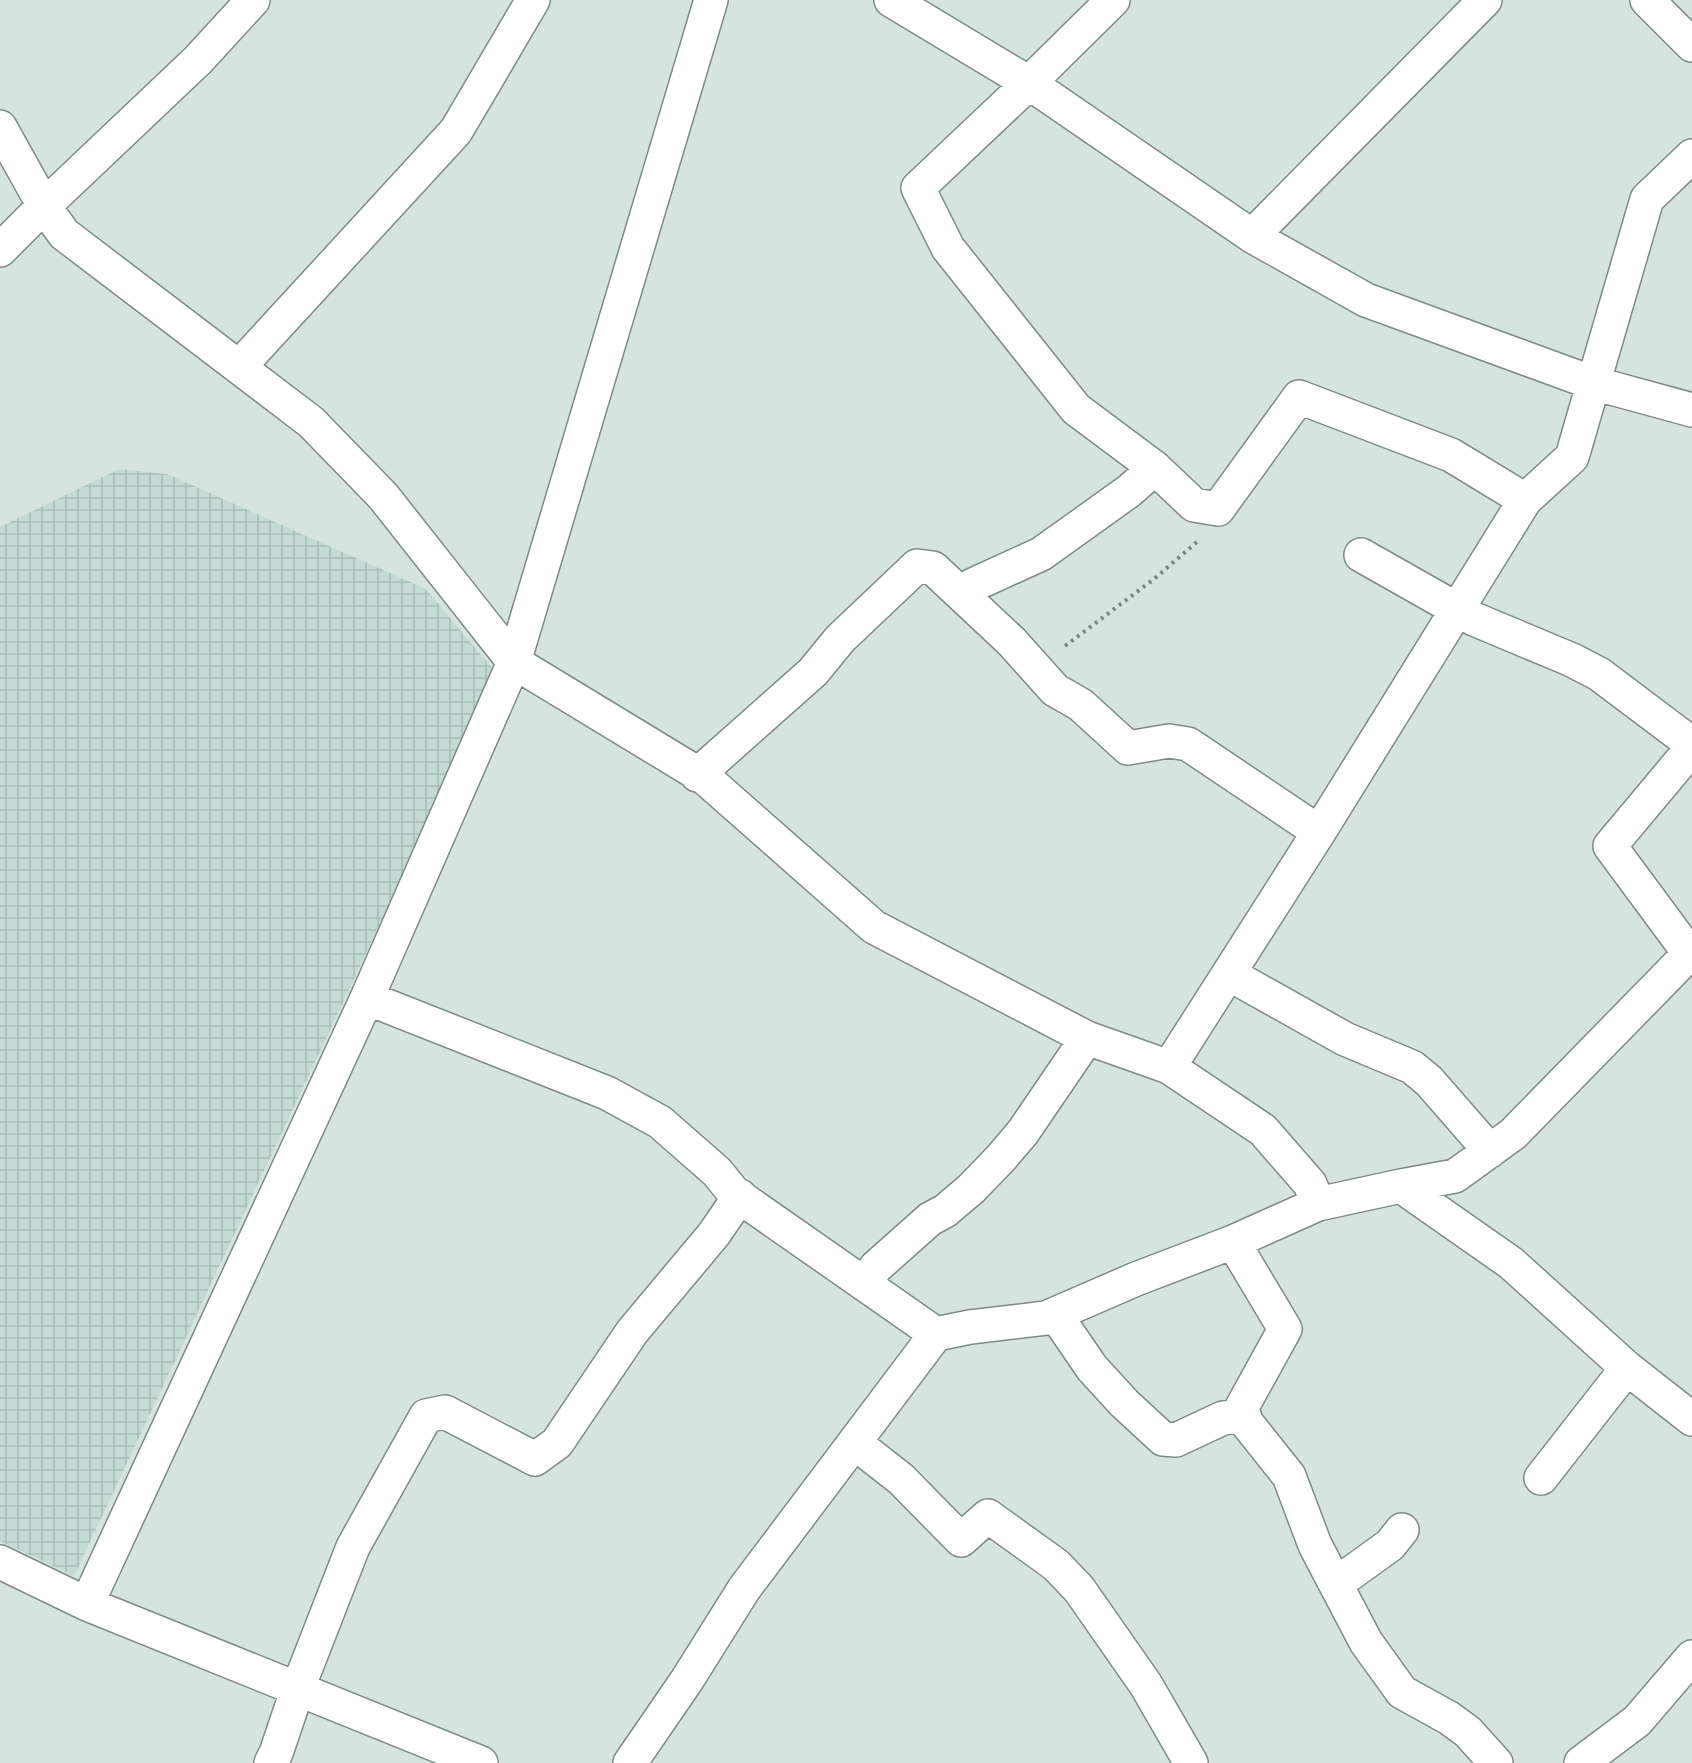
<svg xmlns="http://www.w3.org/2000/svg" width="1692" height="1763" viewBox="0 0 1692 1763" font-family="'Nunito Sans',sans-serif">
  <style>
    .industrial { fill: url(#industrial-grid) }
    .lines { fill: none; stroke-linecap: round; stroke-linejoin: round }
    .minor-casing { stroke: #7e8b87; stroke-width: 36 }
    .path { stroke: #7e8884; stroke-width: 4; stroke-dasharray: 3 4.5; stroke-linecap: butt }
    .minor { stroke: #fff; stroke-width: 33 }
  </style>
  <defs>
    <pattern id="industrial-grid" width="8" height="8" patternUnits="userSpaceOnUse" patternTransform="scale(1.5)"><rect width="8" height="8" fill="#c3dbd4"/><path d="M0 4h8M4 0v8" fill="none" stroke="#a8bdb7"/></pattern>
  </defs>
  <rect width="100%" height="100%" fill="#d5e4df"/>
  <path class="industrial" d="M119 469 167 474 426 589 497 674 74 1576 0 1541V527Z"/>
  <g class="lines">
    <defs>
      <path id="minor" d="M891 0 1029 83 1252 236 1366 300 1593 383 1692 410
        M1113 0 1029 83 918 188 948 248 1076 409 1155 468 1194 505 1218 509 1299 397 1451 455 1525 500
        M1647 0 1692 45
        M0 127 44 206 64 234 311 422 383 496 514 662 705 778 874 927 1087 1038 1169 1067 1263 1130 1310 1184 1318 1204
        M1252 236 1485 0
        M0 250 44 206 198 60 253 0
        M239 367 456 131 533 0
        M1361 555 1474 619 1572 660 1599 674 1692 744
        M962 595 973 585 1041 554 1129 491 1155 468
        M1692 748 1610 846 1692 957
        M697 775 813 672 840 639 917 566 933 568 1012 642 1055 690 1081 705 1128 748 1169 741 1188 744 1319 832
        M1229 974 1345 1039 1412 1067 1429 1081 1490 1151
        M367 998 607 1093 660 1122 717 1172 734 1193 936 1334
        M1169 1067 1319 832 1525 500 1572 457 1647 199 1692 156
        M1401 1186 1455 1176 1513 1134 1689 954
        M1233 1242 1285 1329 1242 1407 1246 1422 1289 1476 1315 1545 1366 1642 1402 1692 1449 1718 1468 1732 1496 1763
        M864 1284 876 1267 930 1219 945 1211 971 1189 1001 1158 1023 1132 1087 1038
        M1055 1314 1092 1368 1124 1403 1163 1439 1176 1440 1223 1418 1244 1415
        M855 1443 901 1479 961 1540 988 1516 1056 1565 1079 1589 1146 1685 1191 1763
        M1541 1478 1627 1368
        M0 1562 87 1604 481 1763
        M1336 1584 1390 1545 1402 1530
        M87 1604 367 998 514 662 711 0
        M271 1763 276 1753 298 1688 353 1547 426 1416 445 1412 535 1459 557 1443 632 1332 714 1234 740 1196
        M630 1763 687 1680 744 1589 936 1334 970 1327 1046 1318 1136 1279 1233 1242 1318 1204 1401 1186 1511 1263 1627 1368 1692 1419
        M1581 1763 1637 1721 1692 1657"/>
    </defs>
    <use href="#minor" class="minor-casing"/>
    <path class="path" d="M1065 646 1154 579 1198 541"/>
    <use href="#minor" class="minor"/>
  </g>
</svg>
